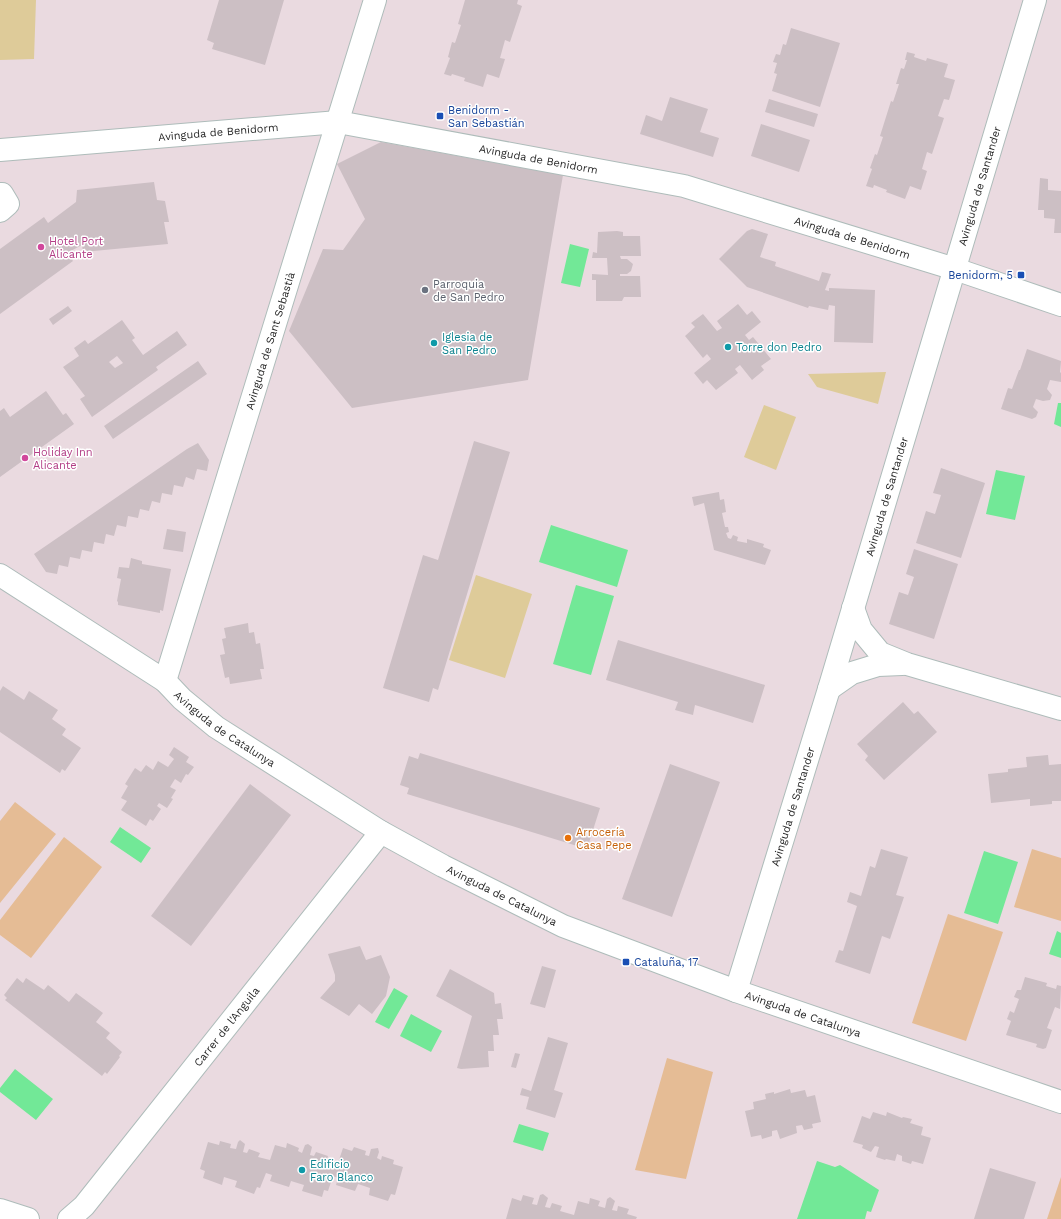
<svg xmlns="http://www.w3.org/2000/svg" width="1061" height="1219" viewBox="0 0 1061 1219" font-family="'Work Sans',sans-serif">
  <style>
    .green { fill: #decb99 }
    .pitch { fill: #e5bc95 }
    .water { fill: #72e897 }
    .building { fill: #ccbfc4; fill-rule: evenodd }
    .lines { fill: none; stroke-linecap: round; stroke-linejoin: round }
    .minor-casing { stroke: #aebcba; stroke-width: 24 }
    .minor { stroke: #fff; stroke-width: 22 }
    .transit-dot { fill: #1a4fb4; stroke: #fff; stroke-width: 1.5 }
    .hotel-dot { fill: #d1479c; stroke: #fff; stroke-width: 1.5 }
    .worship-dot { fill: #6b7280; stroke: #fff; stroke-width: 1.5 }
    .culture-dot { fill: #0f9aa8; stroke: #fff; stroke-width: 1.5 }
    .food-dot { fill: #e8710a; stroke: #fff; stroke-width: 1.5 }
    .labels { text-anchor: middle; stroke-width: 3; stroke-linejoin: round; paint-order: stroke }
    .transit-label { font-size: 11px; fill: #164399; stroke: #fff; text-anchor: start }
    .street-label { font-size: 11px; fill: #282828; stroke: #fff }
    .hotel-label { font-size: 11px; fill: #b23c85; stroke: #fff; text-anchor: start }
    .worship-label { font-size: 11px; fill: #5b616d; stroke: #fff; text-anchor: start }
    .culture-label { font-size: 11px; fill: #0d838f; stroke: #fff; text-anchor: start }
    .food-label { font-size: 11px; fill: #c56008; stroke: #fff; text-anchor: start }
  </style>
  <rect width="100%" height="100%" fill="#eadae0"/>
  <path class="green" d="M0 0H36L34 59 0 60Z
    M886 372 878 404 817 387 808 374Z
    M764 405 796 417 776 470 744 457Z
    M476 575 532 594 505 678 449 660Z"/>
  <path class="pitch" d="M15 802 56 834 0 903V821Z
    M64 837 102 867 31 958 0 935V920Z
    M1032 849 1061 858V921L1014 907Z
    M948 914 1003 932 966 1041 912 1023Z
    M667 1058 713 1072 686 1179 635 1170Z
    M1061 1177V1219H1047Z"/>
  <path class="water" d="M570 244 589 249 580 287 561 283Z
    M1058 403H1061V427L1054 424Z
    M996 470 1025 476 1015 520 986 514Z
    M551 525 628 550 617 587 539 562Z
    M576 585 614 596 591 675 553 664Z
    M120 827 151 848 141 863 110 842Z
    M984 851 1018 862 998 924 964 913Z
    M1057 931 1061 933V958L1049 954Z
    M394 988 408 996 389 1029 375 1022Z
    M411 1014 442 1031 431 1052 400 1036Z
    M15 1069 53 1099 36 1120 0 1092V1088Z
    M519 1124 549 1133 543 1151 513 1142Z
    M817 1161 835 1167 840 1165 879 1190 871 1212 867 1211 865 1219H797Z"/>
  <path class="building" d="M219 0H284L265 65 212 49 214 43 207 40Z
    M465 0H518L517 4 522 6 510 42 505 40 500 58 505 59 499 78 487 74 483 87 464 81 465 78 452 74 451 76 444 74 450 58 448 57 452 42 455 43 461 25 458 24Z
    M791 28 840 43 820 107 772 91 777 74 774 73 777 63 773 62 776 54 780 55 783 44 786 45Z
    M907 52 915 54 914 57 926 61 927 58 948 64 944 77 955 80 949 100 944 99 938 116 944 118 932 154 927 152 922 169 927 171 921 190 910 186 905 199 886 192 887 190 874 185 873 188 866 186 872 169 870 168 875 154 877 155 883 137 880 136 891 101 893 102 899 84H896L901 68 904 69 907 60H905Z
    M670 97 708 109 700 132 719 138 713 157 640 134 646 115 662 121Z
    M769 99 818 114 814 127 765 112Z
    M761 124 810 140 799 172 751 156Z
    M381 142 563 175 528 380 352 408 289 331 323 249 343 250 365 219 337 164Z
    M1040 178 1048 179V190L1061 191V233H1054L1055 219 1044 218V210H1038Z
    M154 182 157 200 165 201 169 222H164L168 244 83 252 82 245 67 253 73 261 0 314V249L44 217 48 223 76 202 77 190Z
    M752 229 768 234 760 257 776 262 775 266 819 281 822 272 831 274 825 290 829 291V288L875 290 873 343 834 342 835 306 829 305 828 310 809 306 808 308 747 287 719 259 747 231Z
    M617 231 623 232V236H640L641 256H620L621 259H627L633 264 631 271 627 274H620V276H640L641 297H624L622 301H596V280H592V274L608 275 607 258H592L593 252 597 253 598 232Z
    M738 304 747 315 752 311 761 322 745 335 749 340 753 337 771 359 761 366 764 370 752 380 740 365 735 369 738 373 716 390 707 380 703 384 694 373 711 359 707 354 703 358 685 336 695 327 691 323 703 314 717 331 722 328 717 321Z
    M68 306 72 311 53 325 49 319Z
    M122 320 135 338 132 340 143 355 177 331 187 345 156 367 158 370 92 417 80 399 85 396 63 367 79 356 74 348 85 340 88 344ZM117 356 123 363 115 368 109 362Z
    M1027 349 1061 361 1060 372 1061 373V382L1050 380 1047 389 1052 395 1050 400 1043 401 1036 399 1033 407 1038 412 1036 417 1032 419 1001 409 1008 388 1012 389 1019 370H1020Z
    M198 361 207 374 113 439 104 426Z
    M46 391 63 415 66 413 74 424 0 477V411L4 408 10 417Z
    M474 441 510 452 438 690 433 688 429 702 383 688 423 555 438 560Z
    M198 443 209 460 207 471 197 469 194 480 186 477 183 487 174 485 172 495 162 493 160 503 152 501 149 511 140 509 138 518 128 516 126 527 117 525 114 536 106 534 104 544 94 542 92 552 82 550 80 559 70 557 68 567 59 565 57 574 46 572 34 554 187 449Z
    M941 468 985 483 961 558 916 543 926 511 935 514 941 495 933 493Z
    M719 492 720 500 724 499 726 512 722 513 725 527H728L729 532 726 533 728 538 731 539 733 535 738 537 737 541 747 543V539L764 544 763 547 771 550 765 565 714 550 704 503 694 506 692 497Z
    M167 529 186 532 183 552 163 549Z
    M914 549 958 564 934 639 889 624 899 592 908 595 914 577 906 574Z
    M131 558 142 561V564L171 569 163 611 160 610V613L118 605V602L117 601 121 579 117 578 119 567 129 568Z
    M248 623 249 633 254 632 256 644 260 643 264 669H260L262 679 230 684 229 677 225 678 220 655 225 654 222 639 226 638 224 628Z
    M618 640 765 685 753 723 695 705 693 715 675 710 678 702 606 680Z
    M3 686 24 700 29 691 58 710 52 719 66 729 62 735 81 748 65 771 62 769 60 773 0 732V691Z
    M903 702 914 714 918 711 937 732 884 780 865 760 868 756 857 744Z
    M174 747 189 757 186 762 194 767 188 775 186 774 181 783 175 779 170 787 176 790 171 798 173 799 167 808 159 803 157 806 161 809 153 821 150 819 146 826 121 810 127 801 121 798 128 786 125 784 135 768 141 772 146 765 153 770 158 761 168 767 174 759 169 755Z
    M420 753 600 808 587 849 407 794 409 788 400 785 409 756 418 759Z
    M1048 755 1049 765 1061 764V801H1052V804L1030 806V799L991 803 988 774 1008 772V769L1027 767 1026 757Z
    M670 764 720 782 672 917 622 899Z
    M250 784 291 815 191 946 151 916Z
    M881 849 908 857 896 895 904 897 890 939 882 936 870 974 835 962 839 950 843 951 857 906 847 902 850 892 861 896 870 866 875 868Z
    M360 946 366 960 381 955 390 977 386 996 372 1014 359 1004 349 1016 320 998 335 981V975L328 954Z
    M542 966 556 970 545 1008 530 1004Z
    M450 969 494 993 495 1004 501 1003 503 1019H497L499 1035H493L494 1051H488L489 1067 461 1069 457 1068 472 1016 436 996Z
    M1025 977 1047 983 1046 986 1056 989 1057 985 1061 986 1060 1009 1055 1007 1047 1028 1052 1030 1046 1048 1043 1049 1036 1047 1037 1044 1006 1035 1011 1021 1007 1019 1010 1011 1014 1013 1019 999 1014 997 1017 990H1021Z
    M17 978 23 983 26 978 44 990 48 985 69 1002 76 993 103 1013 96 1022 110 1033 106 1038 122 1052 119 1056 120 1057 107 1074 105 1072 102 1076 5 1000 7 998 4 995Z
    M548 1037 568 1043 554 1090 563 1093 555 1118 526 1109 529 1097 520 1095 522 1088 531 1091Z
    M515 1053 520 1054 516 1068 511 1067Z
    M790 1089 791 1093 805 1090 807 1097 815 1095 821 1122 812 1124 813 1128 804 1130 802 1125 796 1126 797 1133 780 1139 777 1130 772 1131V1136L762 1139 761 1135 751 1137 745 1111 754 1109 753 1102 766 1099 765 1094 774 1092V1094Z
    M873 1112 886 1116 887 1112 902 1118 903 1117 912 1119 910 1123 923 1127 921 1135 931 1138 923 1164 912 1161 911 1164 902 1161V1156L897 1154 895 1161 886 1159 885 1160 876 1157 879 1147 875 1146 871 1152 862 1148 863 1145 853 1142 862 1116 870 1119Z
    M240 1140 245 1144 243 1152 247 1153 249 1149 260 1153 258 1157 270 1160 275 1145 286 1148 287 1143 299 1148 298 1151 302 1153 305 1145 308 1144 312 1147 310 1155 314 1156 316 1152 328 1156 327 1159 338 1163 343 1148 352 1151 354 1147 366 1151 365 1155 369 1156 371 1149 378 1148 379 1152 377 1158 381 1160 382 1156 394 1160 393 1164 403 1167 395 1195 391 1194 388 1201 369 1195 370 1188 358 1184 355 1191 336 1185 338 1178 333 1176 328 1191 324 1190 322 1197 302 1191 304 1185 291 1181 289 1187 270 1181 272 1175 266 1173 260 1188 257 1187 254 1194 235 1187 237 1181 224 1177 222 1185 203 1178 205 1171 200 1169 208 1142 219 1145 220 1141 231 1144 230 1148 236 1149 238 1142Z
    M990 1168 1036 1182 1024 1219H974Z
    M543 1194 548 1198 545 1207 550 1208 552 1203 562 1206 560 1211 574 1215 578 1201 589 1204 590 1198 600 1201 598 1206 605 1208 607 1199 610 1197 615 1201 612 1210 617 1211 618 1206 629 1209 627 1214 637 1217 636 1219H506L512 1198 521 1201 523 1195 534 1198 532 1204 537 1205 540 1195Z"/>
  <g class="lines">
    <defs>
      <g id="minor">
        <path id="s1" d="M0 150 338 122 684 186 955 269 1061 305"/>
        <path d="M0 194H2L8 204 0 211"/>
        <path id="s2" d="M0 575 165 681 182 699 216 727 381 832 443 866 563 926 736 991 1061 1102"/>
        <path d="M853 608 861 630 880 653 907 664 1061 709"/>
        <path id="s3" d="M165 681 375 0"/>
        <path d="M829 689 852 673 878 665 902 664"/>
        <path id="s4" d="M736 991 829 689 1035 0"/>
        <path d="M0 1210 28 1219"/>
        <path id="s5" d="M69 1219 84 1206 381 832"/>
      </g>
    </defs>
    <use href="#minor" class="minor-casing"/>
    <use href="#minor" class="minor"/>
  </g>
  <g class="transit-dot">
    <rect x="436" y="112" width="8" height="8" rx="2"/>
    <rect x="1017" y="271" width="8" height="8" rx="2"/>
    <rect x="622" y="958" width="8" height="8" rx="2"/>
  </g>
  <g class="hotel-dot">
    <circle cx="41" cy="247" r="4"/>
    <circle cx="25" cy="458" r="4"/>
  </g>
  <circle class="worship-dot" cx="425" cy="290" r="4"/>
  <g class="culture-dot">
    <circle cx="434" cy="343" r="4"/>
    <circle cx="728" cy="347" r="4"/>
    <circle cx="302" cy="1170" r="4"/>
  </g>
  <circle class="food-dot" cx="568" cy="838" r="4"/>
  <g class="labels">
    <g class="transit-label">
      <text x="448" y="114">Benidorm -<tspan x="448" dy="13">San Sebastián</tspan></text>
      <text x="1013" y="279" text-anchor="end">Benidorm, 5</text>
      <text x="634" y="966">Cataluña, 17</text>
    </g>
    <g class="street-label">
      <text dy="4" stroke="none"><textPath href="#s1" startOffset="219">Avinguda de Benidorm</textPath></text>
      <text dy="4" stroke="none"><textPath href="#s1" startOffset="543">Avinguda de Benidorm</textPath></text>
      <text dy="4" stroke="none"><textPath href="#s4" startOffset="841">Avinguda de Santander</textPath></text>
      <text dy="4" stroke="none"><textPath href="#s1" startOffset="867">Avinguda de Benidorm</textPath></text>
      <text dy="4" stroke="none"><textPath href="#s3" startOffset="356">Avinguda de Sant Sebastià</textPath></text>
      <text dy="4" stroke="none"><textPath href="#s4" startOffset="517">Avinguda de Santander</textPath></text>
      <text dy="4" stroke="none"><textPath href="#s2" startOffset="273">Avinguda de Catalunya</textPath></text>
      <text dy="4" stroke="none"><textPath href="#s4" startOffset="193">Avinguda de Santander</textPath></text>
      <text dy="4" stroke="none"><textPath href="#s2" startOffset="597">Avinguda de Catalunya</textPath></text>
      <text dy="4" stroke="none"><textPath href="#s2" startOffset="921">Avinguda de Catalunya</textPath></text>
      <text dy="4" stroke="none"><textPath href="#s5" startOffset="249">Carrer de l'Anguila</textPath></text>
    </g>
    <g class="hotel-label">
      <text x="49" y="245">Hotel Port<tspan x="49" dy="13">Alicante</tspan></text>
      <text x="33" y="456">Holiday Inn<tspan x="33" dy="13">Alicante</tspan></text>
    </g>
    <g class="worship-label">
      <text x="433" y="288">Parroquia<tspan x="433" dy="13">de San Pedro</tspan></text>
    </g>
    <g class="culture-label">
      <text x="442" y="341">Iglesia de<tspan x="442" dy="13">San Pedro</tspan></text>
      <text x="736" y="351">Torre don Pedro</text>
      <text x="310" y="1168">Edificio<tspan x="310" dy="13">Faro Blanco</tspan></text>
    </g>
    <g class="food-label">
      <text x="576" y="836">Arrocería<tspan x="576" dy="13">Casa Pepe</tspan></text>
    </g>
  </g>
</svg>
